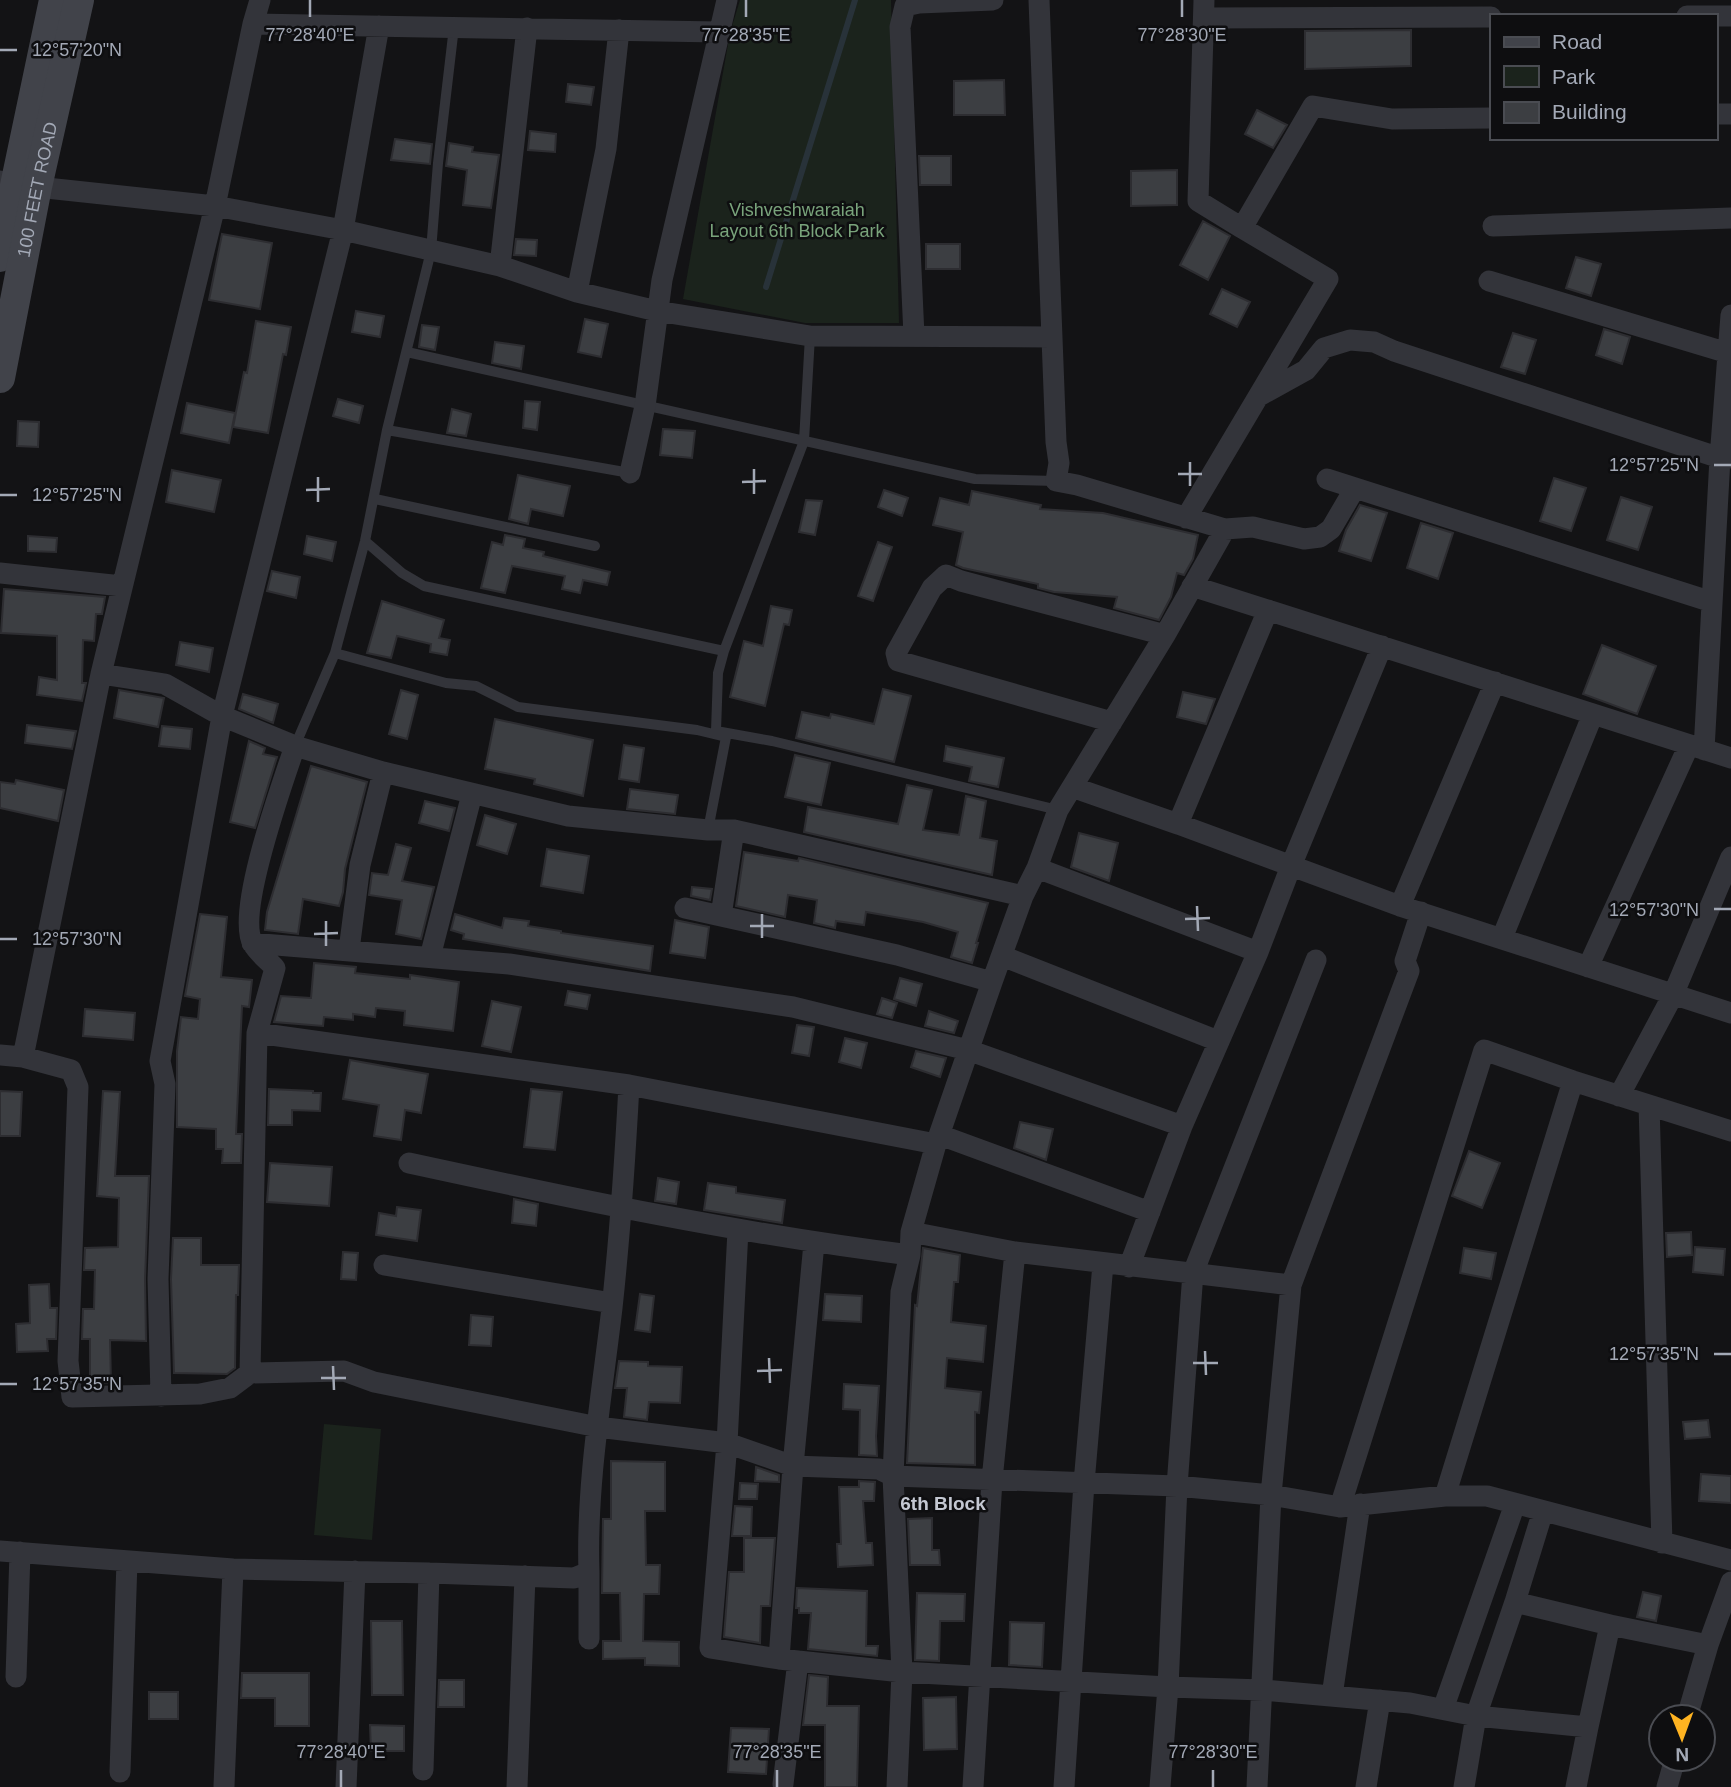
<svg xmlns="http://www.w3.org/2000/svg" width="1731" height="1787" viewBox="0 0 1731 1787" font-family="Helvetica,sans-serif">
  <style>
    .green { fill: #1b231c }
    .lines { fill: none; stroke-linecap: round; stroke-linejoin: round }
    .stream { stroke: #283239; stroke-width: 6 }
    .building { fill: #3c3e42; stroke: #2d2d31; stroke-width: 2 }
    .service { stroke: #33343a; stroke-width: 10 }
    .minor { stroke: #33343a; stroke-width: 21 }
    .secondary { stroke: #41434a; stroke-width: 30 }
    .ticks { fill: none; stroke: #a3a9b6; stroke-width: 2.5 }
    .labels { text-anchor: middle; stroke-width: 5; stroke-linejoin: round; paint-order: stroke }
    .street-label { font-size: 18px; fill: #a3a9b6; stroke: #0e0e10 }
    .park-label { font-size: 18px; fill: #79a37b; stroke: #0e0e10 }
    .neighbourhood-label { font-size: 19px; font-weight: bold; fill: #c4c8d2; stroke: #0e0e10 }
    .ticks-label { font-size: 18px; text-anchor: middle; fill: #a3a9b6; stroke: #0e0e10; stroke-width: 5; stroke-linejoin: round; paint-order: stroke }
  </style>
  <rect width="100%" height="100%" fill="#131315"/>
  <path class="green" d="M740 0H891L899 323H805L683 299 730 33Z
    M324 1424 381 1429 372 1540 314 1535Z"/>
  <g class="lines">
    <path class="stream" d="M766 287 855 0"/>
  </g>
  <path class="building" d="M1411 30V66L1305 69V31Z
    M1004 80 1005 115H954V81Z
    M568 84 594 87 591 105 566 102Z
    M1257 110 1287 125 1273 148 1245 134Z
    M530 131 556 134 555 152 528 150Z
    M395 139 432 144 430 164 391 160Z
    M449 143 473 147 472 152 499 155 491 208 463 205 467 170 446 166Z
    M919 156H951V185H920Z
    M1177 170V205L1131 206V171Z
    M1203 221 1230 236 1208 280 1180 265Z
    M222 234 272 243 260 309 209 300Z
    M516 239 537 240 536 256 514 255Z
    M926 244H960V269H926Z
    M1576 257 1601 264 1591 296 1566 288Z
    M1222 289 1250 302 1237 327 1210 314Z
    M356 311 384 316 380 337 352 332Z
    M585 319 608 324 601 357 578 352Z
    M256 321 291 327 286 355 283 354 268 433 233 427 244 372 247 373Z
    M422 325 439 327 435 350 419 347Z
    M1604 329 1630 337 1622 364 1596 355Z
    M1513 333 1536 340 1525 374 1501 367Z
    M495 342 524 346 521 369 492 363Z
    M338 399 363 406 359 423 333 416Z
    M525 401 540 402 537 430 523 428Z
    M187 403 235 413 229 443 181 433Z
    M452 409 471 414 466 436 447 433Z
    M18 421 39 422 38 447 17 446Z
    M663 429 695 431 692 458 660 455Z
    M172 470 221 480 214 512 166 502Z
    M518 475 570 486 563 516 531 509 528 524 509 519Z
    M1554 478 1586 488 1571 531 1540 521Z
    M884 490 908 498 902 516 878 507Z
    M972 491 1041 505 1040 509 1103 513 1198 535 1193 559 1184 575 1177 573 1171 597 1159 620 1114 608 1117 597 1054 592 1038 588V584L963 568 956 565 963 532 933 525 940 498 969 505Z
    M1621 497 1652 507 1638 550 1607 540Z
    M806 500 822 501 815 535 799 532Z
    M1360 505 1387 513 1371 561 1339 551 1346 530Z
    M1421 523 1453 533 1438 579 1407 568Z
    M505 535 525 539 523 548 544 552 543 556 610 572 607 585 583 580 580 593 562 589 565 576 512 566 505 593 481 588 492 542 503 545Z
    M28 536 57 538 56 552 28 551Z
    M307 536 336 542 332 561 304 554Z
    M878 542 892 547 873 601 858 596Z
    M272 571 300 577 296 598 267 591Z
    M4 589 105 597 102 614H96L94 641 83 640 82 683H86L82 701 37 695 39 677 57 680V636L1 633Z
    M382 601 444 620 439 638 450 640 447 655 430 652 431 644 397 636 391 658 367 653Z
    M771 606 792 610 789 625 784 624 765 706 730 697 744 641 763 646Z
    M180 642 213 648 209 672 176 665Z
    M1602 645 1656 666 1637 714 1583 694Z
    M883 689 911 696 894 762 796 738 802 712 830 718 831 714 874 724Z
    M119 690 164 698 158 727 114 718Z
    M401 690 418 695 407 739 389 734Z
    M1183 692 1215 699 1206 724 1177 717Z
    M243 694 278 704 273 723 239 709Z
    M495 719 593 740 583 796 534 784 535 779 485 769Z
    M27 725 76 731 72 749 25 743Z
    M162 726 192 729 190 749 159 746Z
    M249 741 265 748 263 754 277 757 255 828 230 822Z
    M624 745 644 748 639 782 619 779Z
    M946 746 1004 758 998 787 969 781 972 767 944 761Z
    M795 755 830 763 821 805 785 797Z
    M311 766 367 782 345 869 343 892 339 906 303 899 298 934 265 930 267 912Z
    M16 780 64 790 58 821 0 808V782L15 784Z
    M907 785 932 790 923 830 959 835 966 796 986 801 980 838 997 841 992 875 804 832 808 807 898 824Z
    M630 789 678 795 675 814 627 809Z
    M425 801 455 808 449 831 419 823Z
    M485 815 516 824 507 854 477 845Z
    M1079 833 1118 843 1109 881 1071 867Z
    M396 844 411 848 402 881 434 887 421 939 396 934 402 900 369 895 372 873 388 875Z
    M547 849 589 856 583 893 541 886Z
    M744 852 798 861 799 858 988 903 976 943H978L972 963 951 957 958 932 923 922 866 912 864 925 836 921 835 928 814 923 817 900 788 895 785 917 736 906Z
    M692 887 712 889 710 900 691 896Z
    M200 914 227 917 221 977 252 980 249 1007 242 1006 236 1134H242L241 1163H222L223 1149H216V1129L177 1127V1051L181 1017 198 1019 200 999 185 996Z
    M455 914 502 928 504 918 529 921 528 926 561 931V933L653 946 650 971 463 939 464 934 451 930Z
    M675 920 709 927 705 958 670 953Z
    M314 963 356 967 355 973 410 979V975L459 982 453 1031 404 1025 405 1011 376 1008 375 1017 353 1014V1020L324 1017 323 1026 274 1022 281 996 311 998Z
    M900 978 922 984 916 1006 894 999Z
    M568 991 590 995 587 1009 565 1005Z
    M882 998 897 1003 892 1018 877 1014Z
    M492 1001 521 1007 511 1052 482 1046Z
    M85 1009 135 1013 133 1040 83 1036Z
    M929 1011 958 1021 954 1033 925 1026Z
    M797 1025 814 1027 809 1056 792 1053Z
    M845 1038 867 1043 861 1068 839 1062Z
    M916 1051 946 1058 940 1077 911 1067Z
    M350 1060 428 1074 421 1113 405 1110 401 1140 374 1136 379 1105 343 1099Z
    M269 1089 313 1091V1093H321L320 1111 292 1110V1125H268Z
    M531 1089 562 1092 555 1150 524 1147Z
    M0 1091 22 1092 20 1136H0Z
    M103 1091 120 1092 115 1176H149L145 1279 146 1341 110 1340 111 1383H90V1339H82L83 1309H94L95 1270H84L85 1248 118 1247 119 1198 97 1196Z
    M1020 1122 1053 1129 1046 1160 1014 1148Z
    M1469 1151 1500 1163 1482 1208 1452 1196Z
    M270 1163 332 1167 329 1206 267 1202Z
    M658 1178 679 1182 676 1204 655 1201Z
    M708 1183 736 1187V1193L785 1200 782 1223 704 1210Z
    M514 1199 538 1204 536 1226 512 1223Z
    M397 1207 421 1210 417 1241 376 1235 379 1213 396 1216Z
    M1691 1232 1692 1255 1667 1257 1666 1233Z
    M173 1238H201V1265H239L238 1295H236L235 1368 227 1374 174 1373 171 1279Z
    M1695 1247 1725 1249 1723 1275 1693 1272Z
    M923 1248 960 1255 958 1282H954L951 1322 986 1326 983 1362 947 1358 945 1388 981 1392 979 1413 975 1412V1465L907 1463 915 1305 917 1306Z
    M1464 1248 1496 1253 1491 1279 1460 1273Z
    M343 1252 358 1253 356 1280 341 1279Z
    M49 1284 50 1308H57L56 1339H47L48 1351 17 1352 16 1324 30 1323 29 1285Z
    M640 1294 654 1296 650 1332 635 1330Z
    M825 1294 862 1296 861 1322 823 1320Z
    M471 1315 493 1317 491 1346 469 1345Z
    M619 1361 648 1362V1366L682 1367 680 1403 649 1402 647 1420 624 1417 627 1388H615Z
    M844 1384 879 1386 876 1436 877 1456 859 1455 860 1410 843 1409Z
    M1708 1420 1710 1437 1685 1439 1683 1422Z
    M611 1461 665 1462V1511H645L646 1565H660L659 1594H644L643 1641 679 1642V1666L645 1665V1658L603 1659V1641H621L620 1593H602L603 1519H611Z
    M756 1467 779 1475V1482L755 1481Z
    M1701 1474 1731 1476V1503L1699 1501Z
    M859 1481 875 1482 874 1501H863L866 1543H872L873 1565 838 1567 837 1544H841L839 1487H859Z
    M740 1483 758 1484 757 1499H739Z
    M735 1506 752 1507 751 1536H732Z
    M932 1518V1550H939L940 1565H910L908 1519Z
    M744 1538H775L770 1606H761L760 1643 724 1637 729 1572H744Z
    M797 1588 867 1591 866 1646H878L877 1656 808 1649 811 1613H799V1608H796Z
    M1643 1592 1661 1596 1656 1621 1637 1617Z
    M917 1593 965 1594 964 1621H940L939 1661 915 1660Z
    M371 1621H402L403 1695H372Z
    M1010 1622 1044 1623 1042 1667 1009 1665Z
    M242 1673H309V1726H275V1698H241Z
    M809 1675 828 1677 827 1706H859L857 1787H825V1725H803Z
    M439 1680H464V1707H438Z
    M149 1692H178V1719H149Z
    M956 1697 957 1749 924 1750 923 1698Z
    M370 1725 404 1726V1751H371Z
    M731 1728 769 1729 766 1774 728 1772Z"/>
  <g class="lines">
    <path class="service" d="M810 336 804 441 724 651 718 673 716 731 772 741 1058 810
      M407 352 975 479 1056 481
      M387 430 630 473
      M375 499 595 546
      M365 541 402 573 424 586 724 651
      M335 653 446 683 476 686 518 707 697 730 726 737 708 830
      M295 746 335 653 365 541 387 430 431 251 438 163 454 27"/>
    <path class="minor" d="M260 0 253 24 215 206 101 674 23 1057 71 1070 78 1087 68 1361 72 1397 200 1394 230 1388 250 1373 344 1371 374 1382 598 1427 727 1443 793 1466 879 1469 893 1476 1177 1486 1271 1495 1340 1507 1445 1496H1487L1731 1560
      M1204 0 1198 201 1242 228
      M1687 16H1731
      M1204 18 1491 17
      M253 24 719 32
      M1715 114H1731
      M0 181 37 187 215 206 343 230 500 266 577 292 657 311 810 336 1052 337
      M1493 226 1731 218
      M500 266 527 28
      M1489 281 1728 353
      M577 292 606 149 619 30
      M914 336 900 27 905 6 919 3 993 0
      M1259 396 1306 370 1324 348 1350 340 1374 342 1394 351 1720 458H1731
      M630 473 645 406 662 280 727 0
      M1327 479 1712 602
      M1186 518 1328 279 1242 228 1313 106 1392 119 1491 118
      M1225 529 1253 527 1304 539 1320 537 1331 529 1355 488
      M0 573 122 586
      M1192 586 1731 758
      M1268 610 1178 824 1400 906 1731 1013
      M101 674 165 684 222 716 295 746
      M1112 722 898 661 896 653 932 588 946 575 961 581 1165 635
      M1704 750 1720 458 1731 315
      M1072 787 1178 824
      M1037 868 1258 952
      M1400 906 1495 682
      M685 908 721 916 734 830
      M721 916 897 955 992 982
      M1502 938 1593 714
      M252 943 509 964 793 1007 968 1050 1182 1126
      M349 950 360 865 383 772
      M1002 956 1218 1041
      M430 957 472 794
      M1588 967 1689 745
      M257 1033 629 1085 936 1144
      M0 1055 23 1057
      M1619 1096 1673 995 1731 857
      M1649 1105 1662 1543
      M940 1135 1150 1212
      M409 1163C575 1199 741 1234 910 1255
      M738 1230 727 1443 710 1648 779 1659 902 1672 1168 1687 1263 1690 1410 1703 1476 1716 1588 1727 1576 1787
      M911 1232 1015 1252 1291 1285 1409 971 1405 961 1421 912
      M384 1265 612 1303
      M1129 1267 1182 1126 1258 952 1291 866 1382 646
      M250 1373 257 1033 275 968C269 961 258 953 253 944 235 913 283 782 295 746L383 772 568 816 708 830H734L1023 896
      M161 1396 158 1279 165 1084 160 1061 222 716 343 230 379 26
      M1445 1496 1573 1081
      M1340 1507 1484 1050 1573 1081 1731 1131
      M0 1551 233 1569 429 1573 574 1578 589 1572C586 1486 602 1393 612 1308 620 1234 625 1160 629 1085
      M1515 1602 1543 1511
      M1610 1625 1708 1645
      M589 1639V1572
      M779 1659 793 1466 814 1243
      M16 1677 20 1552
      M1332 1696 1360 1504
      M1443 1709 1515 1504
      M1687 1717 1708 1645 1731 1582
      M423 1770 429 1573
      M120 1772 127 1561
      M783 1784 798 1661
      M224 1786 233 1569
      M346 1787 355 1571
      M517 1787 525 1576
      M897 1787 902 1672 893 1476 901 1292 910 1255 911 1232 936 1144 992 982 1023 896 1037 868 1058 810 1165 635 1225 529 1077 485 1056 481 1059 463 1056 442 1039 0
      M973 1787 992 1480 1015 1252
      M1064 1787 1084 1483 1103 1264
      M1160 1787 1168 1687 1177 1486 1193 1273 1316 960
      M1257 1787 1271 1495 1291 1285
      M1366 1787 1380 1700
      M1464 1787 1476 1716 1515 1602 1610 1625 1588 1727
      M1667 1787 1675 1759"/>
    <g class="secondary">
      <path d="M0 257 54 0"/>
      <path id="s1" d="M0 378 37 187 79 0"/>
    </g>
  </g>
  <path class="ticks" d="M310 0V17M746 0V17M1182 0V17M0 50H17M1190 462V486M1714 465H1731M754 469V494M1178 474H1202M318 477V502M742 482 766 481M306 490 330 489M0 495H17M1197 906 1198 931M1714 909H1731M762 914V938M1185 919 1210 918M326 921V946M750 926H774M314 934 338 933M0 939H17M1205 1351 1206 1375M1714 1354H1731M769 1358 770 1383M1193 1363H1218M333 1366 334 1390M757 1371 782 1370M321 1378H346M0 1384H17M341 1770V1787M777 1770V1787M1213 1770V1787"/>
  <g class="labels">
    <g class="street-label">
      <text dy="6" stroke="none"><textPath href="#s1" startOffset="192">100 FEET ROAD</textPath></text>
    </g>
    <g class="park-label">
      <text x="797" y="216">Vishveshwaraiah<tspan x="797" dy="21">Layout 6th Block Park</tspan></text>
    </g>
    <g class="neighbourhood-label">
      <text x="943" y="1510">6th Block</text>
    </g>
  </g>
  <g class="ticks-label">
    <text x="310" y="41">77°28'40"E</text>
    <text x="746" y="41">77°28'35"E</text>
    <text x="1182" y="41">77°28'30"E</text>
    <text x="77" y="56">12°57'20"N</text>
    <text x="1654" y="471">12°57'25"N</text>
    <text x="77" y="501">12°57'25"N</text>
    <text x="1654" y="916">12°57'30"N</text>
    <text x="77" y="945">12°57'30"N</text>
    <text x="1654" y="1360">12°57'35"N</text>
    <text x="77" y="1390">12°57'35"N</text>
    <text x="341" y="1758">77°28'40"E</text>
    <text x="777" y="1758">77°28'35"E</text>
    <text x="1213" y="1758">77°28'30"E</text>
  </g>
  <rect x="1490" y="14" width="228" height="126" fill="#0e0e10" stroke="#4a4c52" stroke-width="2"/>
  <rect x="1504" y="37" width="35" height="10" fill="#41434a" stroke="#4a4c52" stroke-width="2"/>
  <text x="1552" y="49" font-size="21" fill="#a3a9b6">Road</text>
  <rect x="1504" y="66" width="35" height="21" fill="#1b231c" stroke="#4a4c52" stroke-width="2"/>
  <text x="1552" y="84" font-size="21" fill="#a3a9b6">Park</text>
  <rect x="1504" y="102" width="35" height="21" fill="#3c3e42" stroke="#4a4c52" stroke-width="2"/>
  <text x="1552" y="119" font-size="21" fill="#a3a9b6">Building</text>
  <g transform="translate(1682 1738) rotate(179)"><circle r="33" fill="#0e0e10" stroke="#4a4c52" stroke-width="2"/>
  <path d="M0-5L12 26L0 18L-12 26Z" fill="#feb321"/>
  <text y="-10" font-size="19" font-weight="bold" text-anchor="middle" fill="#a3a9b6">N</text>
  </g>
</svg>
